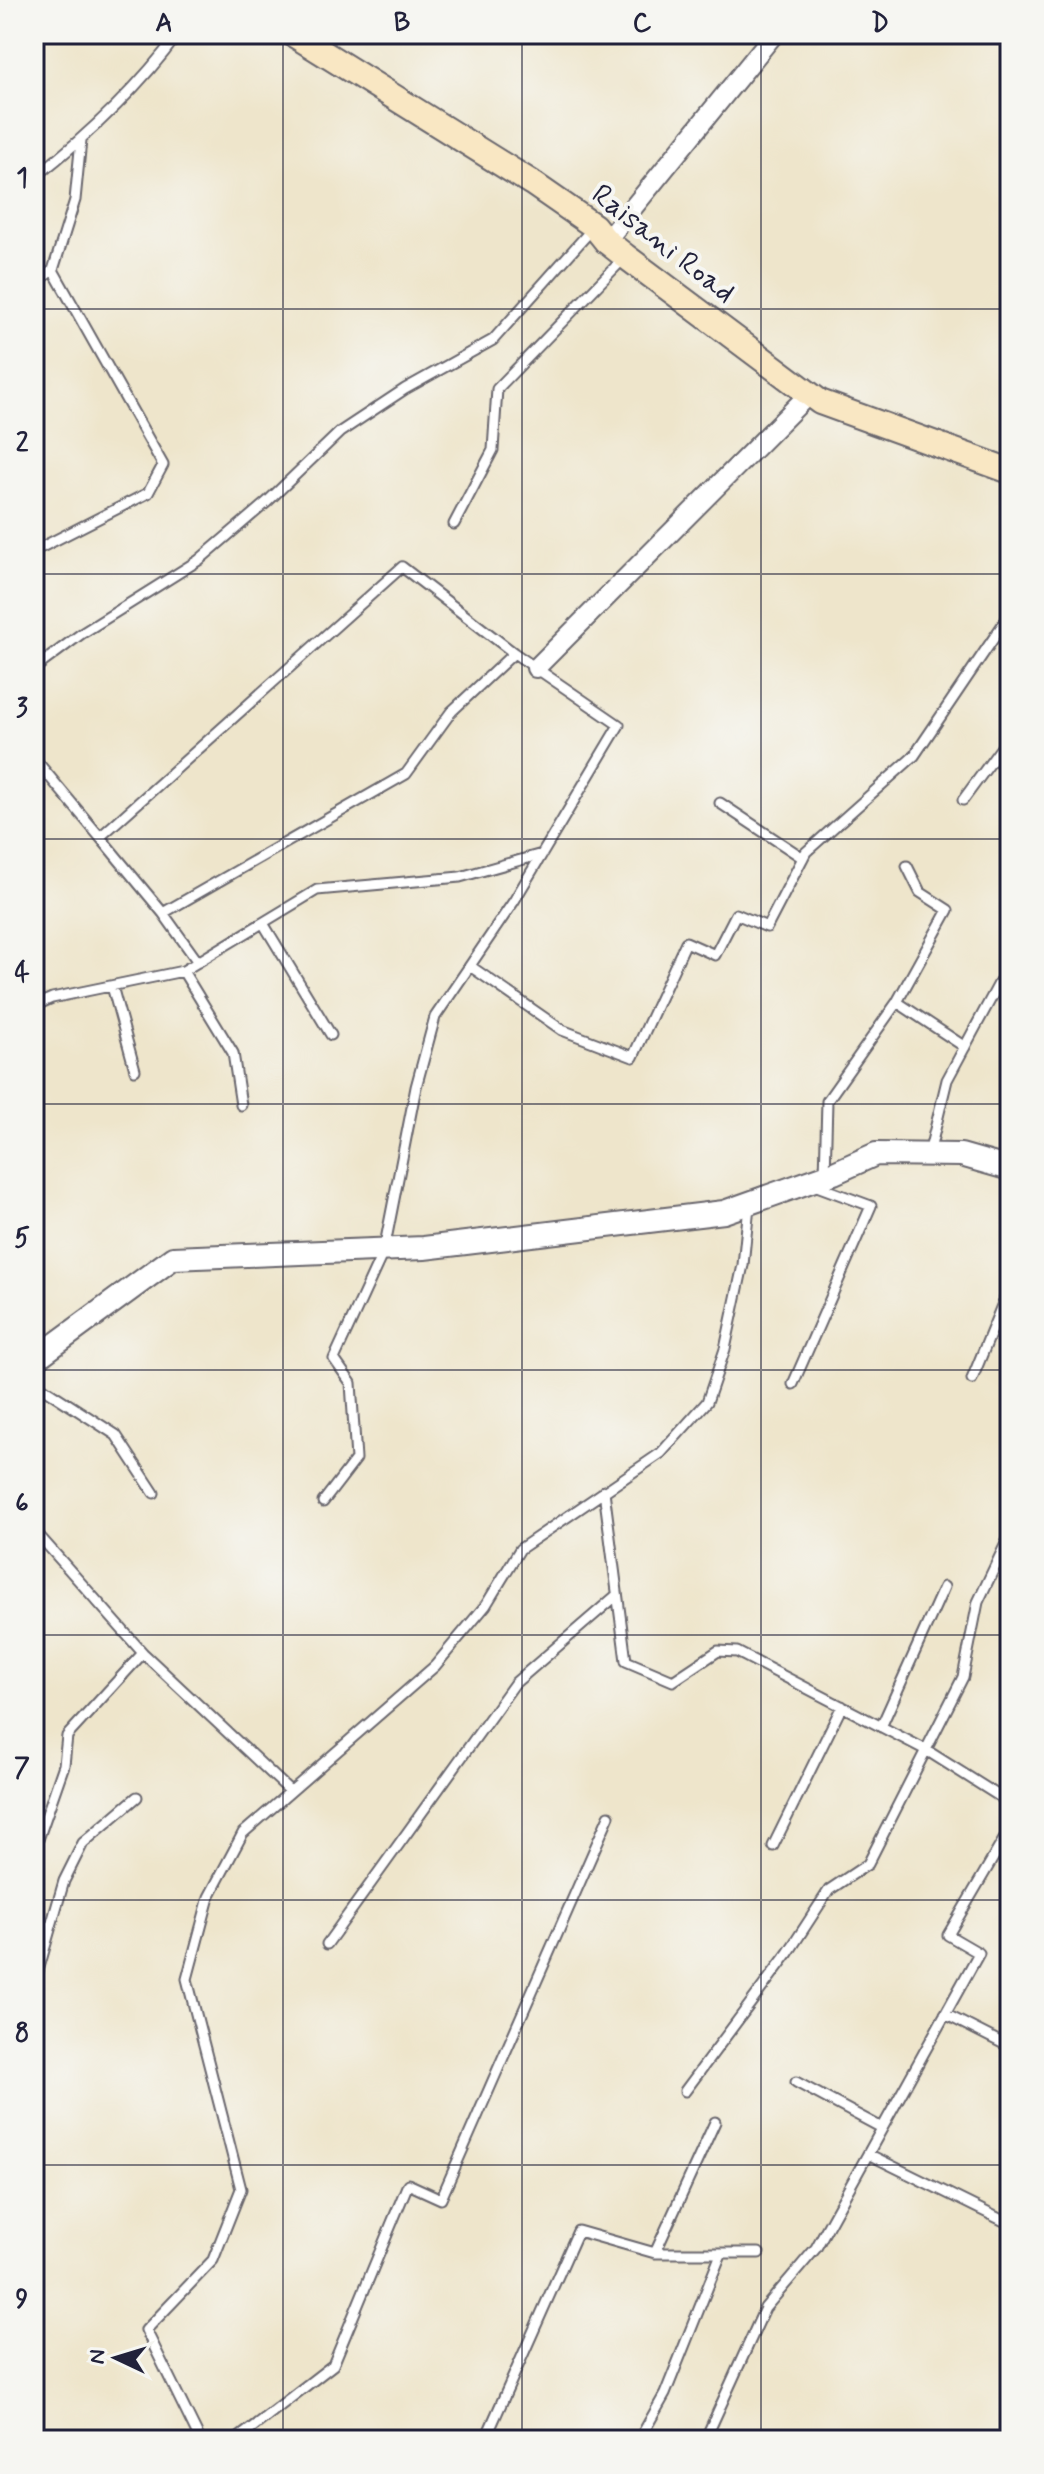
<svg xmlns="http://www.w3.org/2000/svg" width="1044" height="2474" viewBox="0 0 1044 2474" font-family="Mynerve,sans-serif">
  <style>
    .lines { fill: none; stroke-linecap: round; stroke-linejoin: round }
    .service-casing { stroke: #69666d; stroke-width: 13 }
    .minor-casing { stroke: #69666d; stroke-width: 22 }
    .tertiary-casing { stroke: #69666d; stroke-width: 26 }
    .secondary-casing { stroke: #69666d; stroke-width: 28 }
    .service { stroke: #fff; stroke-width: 9 }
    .minor { stroke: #fff; stroke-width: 18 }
    .tertiary { stroke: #fff; stroke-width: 22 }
    .secondary { stroke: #f9e7c3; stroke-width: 24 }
    .grid { fill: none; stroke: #22223b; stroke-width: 2; stroke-opacity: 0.55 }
    .labels { text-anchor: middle; stroke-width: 8; stroke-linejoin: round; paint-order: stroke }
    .street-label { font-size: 30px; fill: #22223b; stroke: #f6f6f2 }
    .neatline { fill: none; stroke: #22223b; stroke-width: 3 }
    .grid-label { font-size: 26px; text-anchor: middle; font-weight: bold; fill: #22223b }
  </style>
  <rect width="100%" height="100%" fill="#f6f6f2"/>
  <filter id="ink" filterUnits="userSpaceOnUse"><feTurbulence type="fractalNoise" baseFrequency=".0125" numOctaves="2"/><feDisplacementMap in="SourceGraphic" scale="16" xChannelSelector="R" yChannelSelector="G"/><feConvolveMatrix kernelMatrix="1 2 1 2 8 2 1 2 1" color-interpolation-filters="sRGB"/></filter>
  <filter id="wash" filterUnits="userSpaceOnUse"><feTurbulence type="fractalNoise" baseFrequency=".006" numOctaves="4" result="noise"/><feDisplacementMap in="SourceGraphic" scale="32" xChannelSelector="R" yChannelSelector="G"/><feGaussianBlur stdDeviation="1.8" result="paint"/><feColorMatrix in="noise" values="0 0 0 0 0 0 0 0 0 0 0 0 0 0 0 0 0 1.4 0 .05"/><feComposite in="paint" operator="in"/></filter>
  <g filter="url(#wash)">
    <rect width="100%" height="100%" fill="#eee5cb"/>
  </g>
  <g filter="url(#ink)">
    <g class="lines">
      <defs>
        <path id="service" d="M34 178C87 136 138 89 178 34
          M34 284 53 270 75 200 81 140
          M454 524 493 450 497 389 625 257
          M42 547 148 493 163 465 53 270
          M34 669 81 634 199 560 267 502 340 432 405 389 493 340 592 229
          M34 758 100 837 402 567 514 653 619 725 514 901 435 1017 416 1087 384 1250 334 1359 351 1383 356 1459 323 1502
          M963 800 1010 736
          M720 803 803 858
          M100 837 163 913 198 962
          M163 913 406 774 451 712 514 653
          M263 923 331 1035
          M470 966 562 1030 633 1057 686 942 715 955 736 914 767 927 806 852 914 756 1010 614
          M183 971 233 1053 241 1105
          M112 986 135 1070
          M897 1002 965 1047
          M34 1006 52 998 183 971 317 890 460 877 542 854
          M929 1154 947 1080 1010 963
          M825 1176 827 1101 897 1002 948 910 920 892 907 866
          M972 1379 1010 1286
          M34 1382 116 1435 154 1493
          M793 1384 871 1206 814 1185
          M604 1491 626 1661 673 1681 718 1651 737 1652 926 1750 1010 1803
          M34 1530 143 1653 290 1791
          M881 1727 944 1587
          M773 1846 842 1706
          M34 1851 64 1765 67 1736 143 1653
          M327 1944 515 1683 617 1595
          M34 1985 64 1881 83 1843 137 1797
          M945 2014 1010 2047
          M796 2082 882 2128
          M685 2091 788 1953 829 1890 868 1864 963 1677 978 1602 1010 1535
          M868 2154 1010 2224
          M655 2253 715 2122
          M200 2440 146 2330 213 2260 241 2189 187 1979 209 1897 243 1833 435 1666 486 1605 520 1549 661 1453 707 1402 725 1349 743 1265 749 1206
          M236 2440 333 2365 408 2184 441 2199 609 1816
          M485 2440 578 2231 655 2253H759
          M639 2440 665 2394 721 2254
          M705 2440 765 2308 816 2248 979 1953 948 1935 1010 1829"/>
        <path id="minor" d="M606 241 774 34
          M536 668 809 394"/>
        <path id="tertiary" d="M34 1360 173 1258 424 1248 724 1212 834 1173 876 1154 961 1155 1010 1169"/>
        <path id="secondary" d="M293 34 532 183 594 226 606 241 625 256 820 402 1010 471"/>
      </defs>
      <use href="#service" class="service-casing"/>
      <use href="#minor" class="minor-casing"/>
      <use href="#tertiary" class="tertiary-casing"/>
      <use href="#secondary" class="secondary-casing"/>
      <use href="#service" class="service"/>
      <use href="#minor" class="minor"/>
      <use href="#tertiary" class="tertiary"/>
      <use href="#secondary" class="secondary"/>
    </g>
  </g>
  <path class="grid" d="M283 34V2440M522 34V2440M761 34V2440M34 309H1010M34 574H1010M34 839H1010M34 1104H1010M34 1370H1010M34 1635H1010M34 1900H1010M34 2165H1010"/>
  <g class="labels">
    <g class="street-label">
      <text transform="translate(664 243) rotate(38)" y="10">Raisani Road</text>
    </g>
  </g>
  <rect width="1044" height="2474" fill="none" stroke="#f6f6f2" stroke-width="88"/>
  <g transform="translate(116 2358) rotate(274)" stroke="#f6f6f2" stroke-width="6" paint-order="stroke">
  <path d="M0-6L14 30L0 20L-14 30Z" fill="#22223b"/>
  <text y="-12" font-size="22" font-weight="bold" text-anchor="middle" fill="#22223b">N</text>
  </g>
  <rect x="44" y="44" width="956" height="2386" class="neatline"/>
  <g class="grid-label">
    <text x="164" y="31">A</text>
    <text x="402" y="31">B</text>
    <text x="642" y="31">C</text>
    <text x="880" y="31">D</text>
    <text x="22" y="186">1</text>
    <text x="22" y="451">2</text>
    <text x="22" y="716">3</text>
    <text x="22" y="981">4</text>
    <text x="22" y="1246">5</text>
    <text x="22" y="1511">6</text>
    <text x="22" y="1776">7</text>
    <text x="22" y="2041">8</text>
    <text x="22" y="2307">9</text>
  </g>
</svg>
